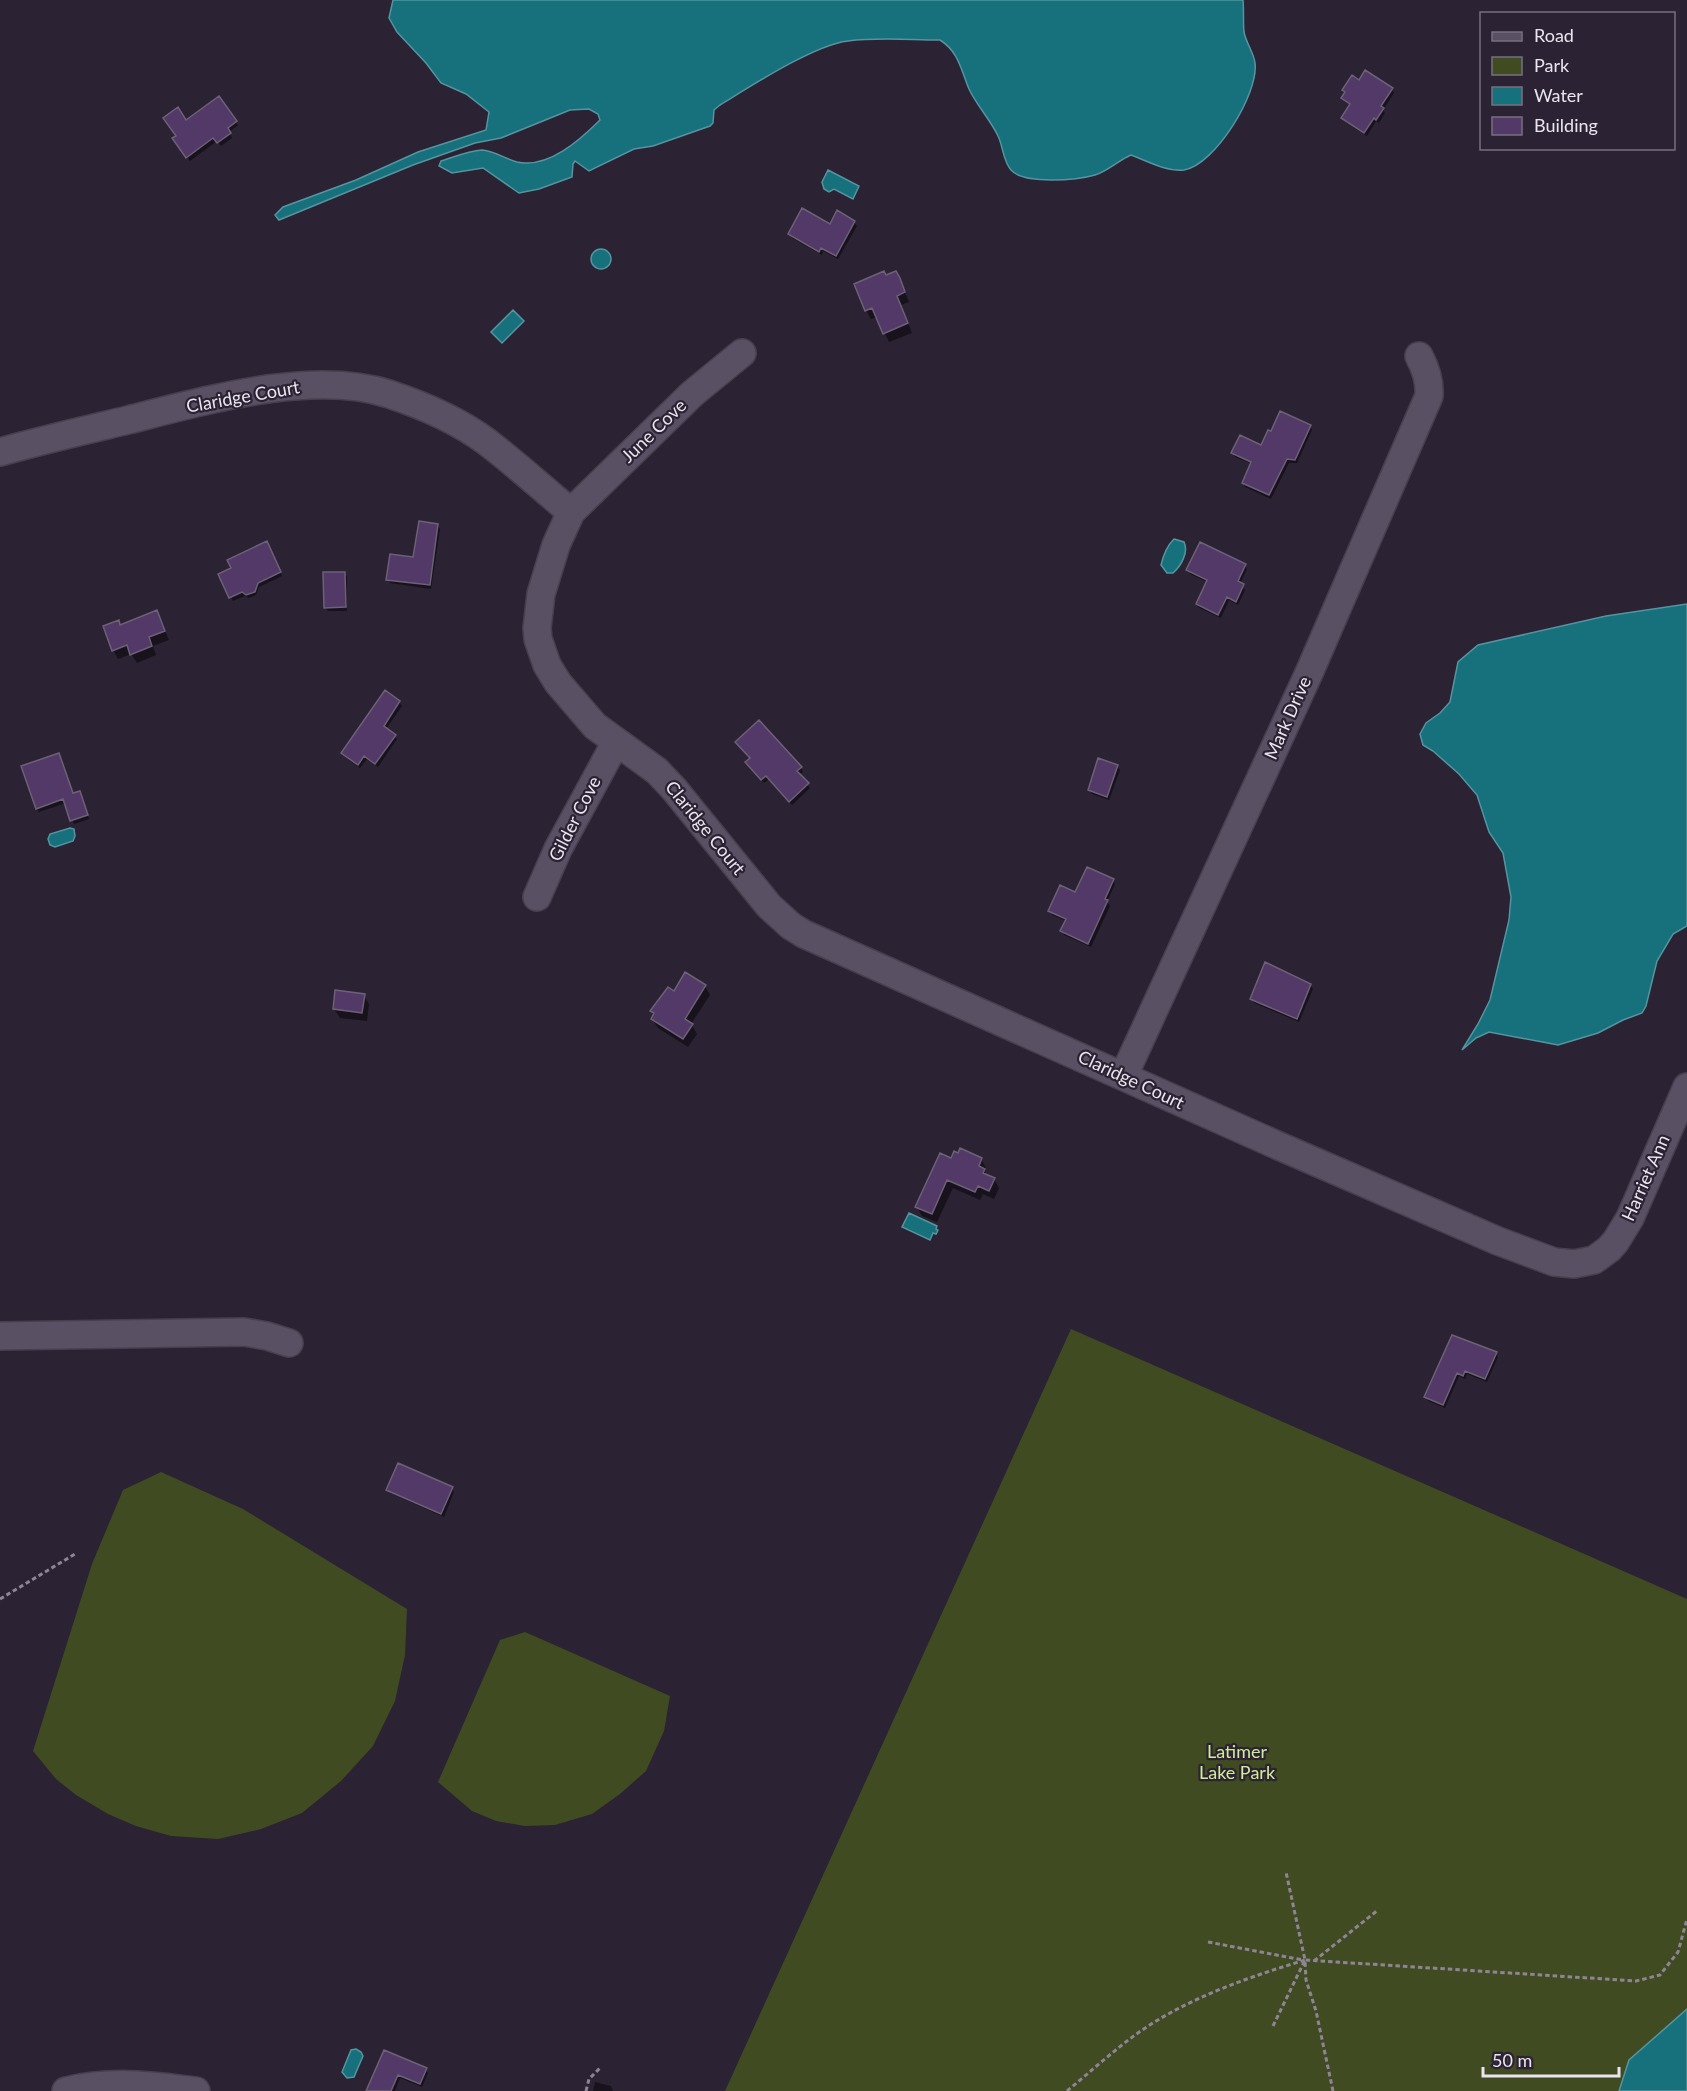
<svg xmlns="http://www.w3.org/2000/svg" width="1687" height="2091" viewBox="0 0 1687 2091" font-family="Lato,sans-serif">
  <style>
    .green { fill: #404b22 }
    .water { fill: #16717c; stroke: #56949f; stroke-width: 1.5 }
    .shadow { fill: #0007 }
    .building { fill: #523967; stroke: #6c6176; stroke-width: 1.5 }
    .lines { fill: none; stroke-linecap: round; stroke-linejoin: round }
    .minor-casing { stroke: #473f4e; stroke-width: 30 }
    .path { stroke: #8d8594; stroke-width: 3; stroke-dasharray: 4.5 3; stroke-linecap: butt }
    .minor { stroke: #5a5064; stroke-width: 27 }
    .labels { text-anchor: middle; stroke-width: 4.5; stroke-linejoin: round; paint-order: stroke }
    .street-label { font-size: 18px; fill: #eae4f0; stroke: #2b2233 }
    .park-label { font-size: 18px; fill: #d2eb97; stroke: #2b2233 }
  </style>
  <rect width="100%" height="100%" fill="#2b2233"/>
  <path class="green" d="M1071 1329 1687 1599V2091H725Z
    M161 1472 243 1509 407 1609 405 1655 395 1701 373 1746 341 1781 302 1813 261 1829 218 1839 171 1836 136 1826 108 1814 76 1795 56 1779 33 1751 92 1564 123 1490Z
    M525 1632 670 1696 664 1731 646 1771 620 1794 592 1814 555 1825 525 1826 496 1821 472 1811 438 1782 500 1640Z"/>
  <path class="water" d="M393 0H1243C1244 11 1243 22 1244 32 1246 43 1254 53 1255 63 1259 93 1215 165 1184 170 1167 172 1147 161 1131 155 1119 160 1108 171 1095 175 1078 180 1024 185 1011 170 1003 161 1003 146 998 136 990 119 977 106 969 89 961 70 959 52 940 40 910 40 878 37 848 41 814 45 751 86 720 105L714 110 713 123 710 126 653 146 634 149 589 171 575 161 573 164 572 177 539 189 519 193 483 168 452 173 439 166 441 161C454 157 468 151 482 150 492 150 506 159 517 162 548 169 580 140 600 120L598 114 589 109 570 110 501 138 475 143 413 165 279 220 275 215 283 207 356 180 418 152 486 130 489 112 466 94 441 83 426 63 397 32 389 18Z
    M828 170 859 186 853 199 834 189 829 192 824 189 822 182Z
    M591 259a10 10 0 1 1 20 0a10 10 0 1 1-20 0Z
    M513 310 524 321 502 343 491 332Z
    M1174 539 1184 542C1189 552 1181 566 1173 573H1167L1161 565C1163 556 1168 545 1174 539Z
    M1687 604V926L1673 934 1657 961 1646 1006 1642 1013 1623 1020 1598 1033 1558 1045 1489 1032 1476 1038 1462 1050 1478 1024 1490 1000 1509 920 1511 897 1503 853 1489 832 1477 795 1459 774 1433 751 1423 745 1420 734 1426 723 1440 713 1450 702 1458 662 1478 645 1606 616Z
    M70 828 74 829 75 836 73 841 55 847 50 845 48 839 50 834Z
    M909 1213 937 1226 936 1229 938 1230 936 1234 933 1233 930 1240 902 1227Z
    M1687 2009V2091H1619L1629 2060Z
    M356 2049 361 2052 363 2056 354 2077 347 2078 342 2072 351 2050Z"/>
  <path class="shadow" d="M1360 82 1392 89 1394 93 1383 110 1385 113 1379 123 1376 121 1367 136 1345 122 1343 118 1351 106 1343 98 1346 94 1344 90Z
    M235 122 238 125 229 132 232 138 221 146 217 141 190 161 176 143Z
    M854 222 857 226 838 259 823 251 822 255 792 238 790 234Z
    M900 281 909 302 901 305 912 333 889 342 877 317 871 319 866 310Z
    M1310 426 1312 430 1297 463H1289L1271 499 1245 487 1243 483 1252 464 1235 457 1233 453 1262 447 1271 433Z
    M437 525 440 529 431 589 390 583 388 579 415 559Z
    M268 547 282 576 259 587 256 595 249 598 245 596 233 601 220 575Z
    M1245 565 1247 569 1240 584 1245 590 1238 605 1229 600 1221 618 1199 608 1197 604 1207 582 1190 574 1188 570Z
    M344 573 347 577V611H328L325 607Z
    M161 621 169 640 153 646 156 655 137 663 131 654 118 659 113 650 120 626Z
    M385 692 399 702 402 706 386 729 397 739 378 767 367 759 360 768 345 757 343 753Z
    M1117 766 1120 770 1109 800 1092 794 1089 790Z
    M749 767 801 768 803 772 799 775 810 788 792 805 769 779 764 783Z
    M73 794 81 796 89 819 74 824 66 803 39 812 37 808Z
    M1113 880 1115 884 1107 902 1110 906 1091 947 1064 935 1062 931 1066 921 1052 915 1050 911 1076 894Z
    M1310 985 1313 989 1299 1022 1254 1003 1252 999Z
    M705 986 710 995 691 1024 697 1034 688 1047 658 1028 652 1019 655 1015 652 1011 674 993Z
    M364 996 369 1004 367 1021 340 1018 334 1009Z
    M981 1159 986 1168 985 1172 988 1177 994 1179 999 1188 994 1199 983 1194 980 1200 953 1188 937 1222 922 1216 917 1207 952 1160Z
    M1453 1336 1496 1353 1498 1357 1487 1382 1467 1374 1465 1379 1459 1376 1445 1408 1428 1401 1426 1397Z
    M452 1488 454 1492 444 1517 390 1493 388 1490Z
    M384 2052 426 2069 428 2073 422 2087 400 2078 395 2091H368Z
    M595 2082 611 2086 613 2091H593Z"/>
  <path class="building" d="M1365 70 1393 88 1381 106 1384 108 1376 120 1374 118 1364 133 1341 118 1350 104 1341 98 1345 92 1342 90 1352 75 1359 80Z
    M219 96 237 121 228 128 231 133 217 143 213 138 186 158 172 138 176 136 163 118 178 107 186 120Z
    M802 208 830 224 837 210 855 221 836 256 821 248 819 252 788 234Z
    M884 271 886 275 896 271 900 278 905 292 897 296 908 323 883 334 872 308 865 311 854 284Z
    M1280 411 1311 425 1295 460 1287 459 1269 495 1242 483 1251 462 1231 453 1240 435 1261 445 1268 430 1271 431Z
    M419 521 438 524 430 585 386 580 390 554 413 557Z
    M267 541 281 572 258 583 255 592 246 595 242 592 229 598 218 574 231 568 227 560Z
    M1200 542 1246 564 1238 581 1244 584 1236 602 1227 597 1218 615 1196 604 1207 580 1186 570Z
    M323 572H345L346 607 324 608Z
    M157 610 165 631 149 637 152 646 130 655 127 645 112 651 103 626 119 620 120 625Z
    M385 690 400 701 384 726 396 735 375 764 364 756 358 765 341 753Z
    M759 720 802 767 797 771 809 783 789 802 766 776 761 780 745 762 750 758 735 742Z
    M59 753 73 793 80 791 88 815 70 821 63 799 36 809 21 766Z
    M1098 758 1118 765 1107 797 1088 790Z
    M1087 867 1114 879 1105 899 1108 900 1088 944 1060 931 1066 919 1048 911 1060 885 1075 892Z
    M1265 962 1311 984 1297 1019 1250 999Z
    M685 972 706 985 685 1019 693 1024 683 1039 651 1019 654 1013 650 1011 668 987 674 991Z
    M335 990 365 994 362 1013 333 1009Z
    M960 1148 982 1158 979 1166 985 1169 983 1173 995 1178 989 1191 978 1186 975 1192 947 1180 932 1214 915 1207 940 1153 951 1158 954 1151 958 1153Z
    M1452 1335 1497 1352 1485 1379 1465 1371 1463 1376 1457 1373 1443 1405 1424 1397Z
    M398 1463 453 1487 441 1514 386 1490Z
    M384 2050 427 2068 420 2084 398 2075 391 2091H366Z"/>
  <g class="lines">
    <defs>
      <path id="minor" d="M742 353 692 394 571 512 556 545 541 594 537 628 538 639 547 665 558 683 595 726 657 771 674 789 769 906 791 926 804 934 1279 1146 1498 1241 1554 1262 1574 1264 1594 1260 1609 1249 1616 1241 1630 1218 1687 1087
        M0 452C42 440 86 430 128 420 204 401 312 369 389 394 422 405 459 421 487 442 516 464 543 489 571 512
        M537 897 558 849 616 742
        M1124 1075 1309 673 1429 396C1430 382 1426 369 1419 356
        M0 1336 244 1332 267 1336 289 1343
        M66 2091C109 2080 152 2085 196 2091"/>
    </defs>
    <use href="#minor" class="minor-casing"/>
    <path class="path" d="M0 1599 75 1554
      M1208 1942 1303 1960
      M1314 1961 1378 1910
      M1273 2026 1305 1960 1286 1872
      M586 2091 589 2079 600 2068
      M1067 2091C1090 2072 1112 2052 1135 2035 1185 1999 1246 1978 1305 1960
      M1333 2091 1316 2011 1306 1980 1305 1960 1636 1981 1660 1975 1678 1952 1687 1919"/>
    <use href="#minor" class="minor"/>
  </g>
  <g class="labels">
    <g class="street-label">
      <text transform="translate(243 397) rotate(-10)" y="6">Claridge Court</text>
      <text transform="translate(654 431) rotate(-44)" y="6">June Cove</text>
      <text transform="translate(1288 718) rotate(-66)" y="6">Mark Drive</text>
      <text transform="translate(575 819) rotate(-63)" y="6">Gilder Cove</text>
      <text transform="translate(705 828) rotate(51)" y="6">Claridge Court</text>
      <text transform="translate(1131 1080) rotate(25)" y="6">Claridge Court</text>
      <text transform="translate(1646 1178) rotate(-66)" y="6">Harriet Ann</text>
    </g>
    <g class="park-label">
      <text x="1237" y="1758">Latimer<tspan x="1237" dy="21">Lake Park</tspan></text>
    </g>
  </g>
  <rect x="1480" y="12" width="195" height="138" fill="#2b2233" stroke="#77707f" stroke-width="1.5"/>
  <rect x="1492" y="32" width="30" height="9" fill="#5a5064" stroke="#77707f" stroke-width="1.5"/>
  <text x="1534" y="42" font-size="18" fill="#eae4f0">Road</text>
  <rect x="1492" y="57" width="30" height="18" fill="#404b22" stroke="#77707f" stroke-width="1.5"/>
  <text x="1534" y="72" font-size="18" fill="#eae4f0">Park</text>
  <rect x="1492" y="87" width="30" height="18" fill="#16717c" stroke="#77707f" stroke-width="1.5"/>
  <text x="1534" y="102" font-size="18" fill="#eae4f0">Water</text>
  <rect x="1492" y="117" width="30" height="18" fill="#523967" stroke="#77707f" stroke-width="1.5"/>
  <text x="1534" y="132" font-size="18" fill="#eae4f0">Building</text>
  <path d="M1483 2067v9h136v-9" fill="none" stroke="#eae4f0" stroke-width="3"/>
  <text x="1492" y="2067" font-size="18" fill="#eae4f0" stroke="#2b2233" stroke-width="4.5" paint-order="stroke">50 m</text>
</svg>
